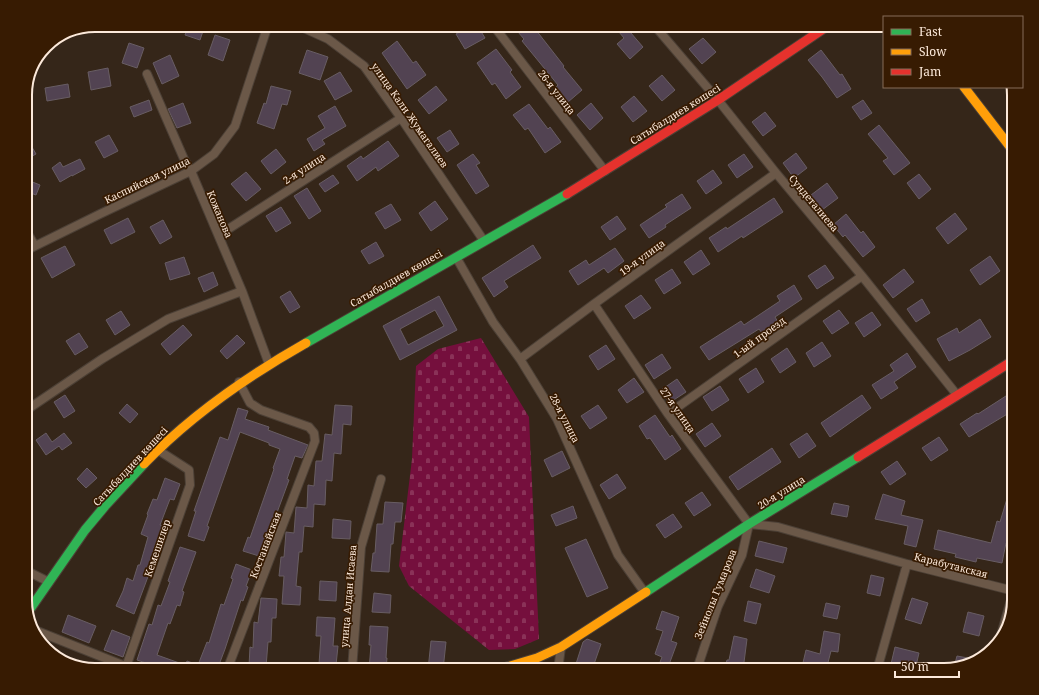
<svg xmlns="http://www.w3.org/2000/svg" width="1039" height="695" viewBox="0 0 1039 695" font-family="'Noto Serif',serif">
  <style>
    .cemetery { fill: url(#cemetery-stones) }
    .building { fill: #524352; stroke: #685d63; fill-rule: evenodd }
    .lines { fill: none; stroke-linecap: round; stroke-linejoin: round }
    .street-casing { stroke: #4c4036; stroke-width: 10 }
    .fast-casing { stroke: #4c4036; stroke-width: 11 }
    .slow-casing { stroke: #4c4036; stroke-width: 11 }
    .jam-casing { stroke: #4c4036; stroke-width: 11 }
    .street { stroke: #6b5848; stroke-width: 8 }
    .fast { stroke: #30b455; stroke-width: 9 }
    .slow { stroke: #ff9f0a; stroke-width: 9 }
    .jam { stroke: #e5322d; stroke-width: 9 }
    .labels { text-anchor: middle; stroke-width: 3.5; stroke-linejoin: round; paint-order: stroke }
    .street-label { font-size: 10px; fill: #fce9da; stroke: #371b02 }
    .rim { fill: none; stroke: #fce9da; stroke-width: 2 }
  </style>
  <defs>
    <pattern id="cemetery-stones" width="16" height="16" patternUnits="userSpaceOnUse"><rect width="16" height="16" fill="#750f3d"/><path d="M2 7V4a2 2 0 0 1 4 0v3zM10 15v-3a2 2 0 0 1 4 0v3z" fill="#8a3258"/></pattern>
  </defs>
  <rect width="100%" height="100%" fill="#352619"/>
  <path class="cemetery" d="M481 338 529 417 539 639 515 649 489 650 409 586 399 566 412 459 416 366 438 349Z"/>
  <path class="building" d="M189 25H205L200 40 185 35Z
    M473 25H477L485 38 465 49 456 34Z
    M512 25H532L564 66 563 67 582 90 568 102 556 87 558 85 522 41 524 39Z
    M613 25H624L643 47 630 59 617 44 624 38Z
    M215 35 230 40 223 61 208 55Z
    M703 38 716 52 702 64 689 49Z
    M397 41 413 63 416 61 426 75 407 89 382 53Z
    M129 43 144 48 137 68 122 63Z
    M496 49 512 70 510 72 521 87 506 99 495 83 492 85 477 63Z
    M307 50 328 57 320 80 299 73Z
    M821 50 840 75 842 74 851 89 837 98 822 77 808 60Z
    M170 55 179 76 162 84 153 63Z
    M108 68 111 86 91 90 88 72Z
    M340 72 352 91 335 100 324 81Z
    M662 75 675 90 662 101 649 86Z
    M68 84 70 97 47 101 45 88Z
    M271 86 291 91 287 105 282 104 274 129 257 123 264 103 266 104Z
    M436 86 447 100 429 114 418 100Z
    M634 96 647 111 633 122 621 107Z
    M149 100 152 110 134 117 130 107Z
    M863 100 872 113 861 120 852 107Z
    M183 103 191 123 177 128 168 109Z
    M591 103 603 118 590 130 577 115Z
    M529 104 548 129 550 127 561 142 545 153 528 128 525 130 513 115Z
    M335 106 346 126 322 140 325 144 314 151 307 139 325 128 318 116Z
    M765 112 776 126 763 136 752 122Z
    M879 125 910 163 894 175 883 161 888 158 868 134Z
    M450 130 459 144 447 152 437 138Z
    M25 135 36 154 25 160Z
    M109 135 118 151 104 158 95 142Z
    M388 141 399 156 378 171 376 167 357 181 347 166 361 156 363 159Z
    M276 149 286 162 271 174 261 161Z
    M796 153 807 168 794 178 783 163Z
    M473 154 480 163 476 165 489 186 476 194 457 165Z
    M744 154 753 167 737 178 728 165Z
    M80 159 85 169 72 176V175L60 182 52 168 60 162 63 167Z
    M713 170 722 183 706 194 697 181Z
    M246 172 261 189 246 201 231 184Z
    M919 174 931 189 919 199 907 183Z
    M333 175 339 183 325 192 319 184Z
    M25 179 40 185 36 195 25 191Z
    M827 183 838 198 822 210 811 195Z
    M307 188 321 211 309 219 294 196Z
    M682 194 691 208 665 225 666 227 649 238 640 225 667 207 665 205Z
    M774 198 783 212 743 238 742 236 718 252 709 238 726 227 727 229Z
    M435 201 448 219 431 231 419 213Z
    M391 204 401 220 385 229 375 213Z
    M281 207 291 223 276 232 266 216Z
    M955 213 967 229 948 244 936 228Z
    M846 214 861 233 863 231 875 247 863 257 845 235 843 237 833 225Z
    M617 216 626 229 610 240 601 227Z
    M128 218 135 232 111 244 104 230Z
    M163 220 172 237 160 244 150 227Z
    M376 242 384 256 369 264 361 251Z
    M533 245 541 258 504 281 508 287 494 297 482 278Z
    M65 246 75 265 52 278 41 258Z
    M615 248 624 261 608 273 604 268 578 285 569 271 586 260 589 265Z
    M701 250 710 264 693 275 684 262Z
    M990 256 1000 271 980 285 970 270Z
    M184 257 190 274 170 280 165 263Z
    M825 265 834 278 817 289 808 276Z
    M672 269 681 283 664 294 655 280Z
    M904 269 914 282 893 298 883 285Z
    M213 272 218 285 204 292 198 278Z
    M794 285 802 299 775 317 778 322 762 333 759 329 709 360 700 347 741 321 744 325 780 301 777 296Z
    M290 291 300 307 290 313 280 297Z
    M641 295 651 308 634 319 625 306Z
    M439 296 457 330 400 360 383 326ZM435 310 444 326 408 345 400 329Z
    M922 299 930 313 916 322 907 309Z
    M839 310 849 323 832 334 823 321Z
    M121 311 130 325 115 335 106 320Z
    M872 312 881 325 864 337 855 323Z
    M980 319 991 337 970 350 949 361 937 339 957 328 959 333Z
    M183 325 192 335 170 355 161 344Z
    M79 333 88 347 75 355 66 341Z
    M237 335 245 343 227 359 220 351Z
    M822 342 831 356 814 367 806 353Z
    M606 345 615 359 598 370 589 356Z
    M787 348 796 362 780 373 771 359Z
    M907 353 916 367 894 382 898 388 881 399 872 385 894 371 890 365Z
    M662 354 671 368 654 379 645 365Z
    M756 368 764 382 748 393 739 379Z
    M634 378 644 392 627 403 618 390Z
    M677 379 686 392 669 403 661 390Z
    M1014 385V410L969 437 960 424 977 413 978 414 1009 394 1006 390Z
    M720 386 729 400 712 411 703 397Z
    M65 395 75 411 64 418 54 402Z
    M862 395 871 408 830 437 821 423Z
    M127 404 138 414 130 423 119 413Z
    M335 405 352 406 351 425 343 424 341 454 334 453 332 481 326 480 325 505 314 504 313 527 304 526 302 552H299L296 586 301 587 300 605 282 604 284 576H279L281 557H284L286 532 294 533 296 507 307 508 308 485 314 486 316 461H322L325 434 332 435Z
    M598 405 607 418 590 429 581 416Z
    M238 408 248 411 245 419 269 427 268 430 308 445 302 458 295 456 287 479 289 480 268 537 266 536 259 556 243 551 248 537 250 538 274 469 273 468 280 449 269 445V443L240 432 207 526 209 527 204 541 188 536 196 511H194L220 437 228 440Z
    M655 415 670 437 672 435 681 449 665 460 650 438 647 439 639 426Z
    M712 423 721 436 705 447 696 434Z
    M46 433 52 442 64 433 72 443 62 450 59 446 46 455 36 440Z
    M807 433 816 446 799 458 790 444Z
    M939 437 948 450 931 461 922 448Z
    M772 448 781 462 738 490 729 477Z
    M562 451 570 468 552 477 544 460Z
    M897 461 906 474 890 485 881 472Z
    M87 468 97 478 86 488 77 479Z
    M617 474 626 488 609 499 600 485Z
    M165 478 180 484 174 500 170 499 160 525 162 526 154 548 158 550 134 614 116 606 123 591 127 578 133 581 138 565H140L148 537 141 534 148 515 147 514 153 499 157 500Z
    M1012 482H1014V546L1006 543 1002 563 977 558 976 562 955 557 956 554 934 549 938 530 991 543 997 521 1000 522Z
    M702 492 711 505 694 516 685 503Z
    M883 494 905 501 901 515 923 520 916 547 904 544 908 526 875 519Z
    M385 502 403 503 401 522H395L393 544H391L389 572 371 571 373 553H375L377 524H383Z
    M834 503 849 506 847 517 831 514Z
    M573 506 577 518 556 526 551 515Z
    M673 514 682 527 665 538 656 525Z
    M333 519 351 521 350 539 332 538Z
    M586 539 608 588 587 597 565 548Z
    M759 541 787 548 783 563 755 556Z
    M180 547 196 552 182 591 184 592 180 606 177 605 170 624 168 623 157 655 185 665 187 661 198 665 207 642 209 643 221 604 224 605 233 579 231 578 236 564 252 570 246 586 248 587 243 601 241 600 225 649 217 670H157L158 667 137 660 149 624 152 625 158 605 161 606 170 582 168 581Z
    M756 569 775 576 769 593 750 587Z
    M871 575 884 578 880 596 867 593Z
    M320 581 337 582 336 601 319 600Z
    M374 593 391 595 390 613 372 612Z
    M261 598 277 599 276 618H272L271 642H268L266 667 249 666 250 647 253 648 254 622 258 623Z
    M912 598 928 603 921 624 905 619Z
    M748 601 761 604 756 624 744 621Z
    M826 603 840 606 837 619 823 616Z
    M662 611 679 617 671 641 677 643 667 670H657L662 657 655 654 663 631 656 629Z
    M968 612 984 616 979 636 963 632Z
    M68 615 96 626 89 643 62 632Z
    M317 617 335 618 333 646H338L336 665 319 664 321 636H316Z
    M370 626 388 627 386 658H387L386 670H369L371 645H369Z
    M112 630 130 637 123 657 104 650Z
    M824 631 840 634 838 652 831 651 826 670H813L802 667 806 650 820 654Z
    M734 636 747 639 743 670H724L727 660H729Z
    M587 639 601 644 592 670H574L583 642Z
    M431 641 446 642 443 670H428Z
    M895 647 919 653 915 670 891 664Z
    M957 656 979 660 954 667Z"/>
  <g class="lines">
    <defs>
      <path id="street" d="M297 25 328 39 364 66 401 118 484 241
        M493 25 605 171
        M654 25 718 100 776 173 862 276 957 395
        M147 74 184 159 191 171 242 291 269 364
        M25 229 35 246
        M219 235 401 118
        M25 251 100 214 191 171 214 154 235 126 268 25
        M456 257 493 322 520 359 557 419 618 555 645 593
        M594 304 668 414 749 524
        M520 359 594 304 776 173
        M25 411 102 359 168 319 242 291
        M668 414 862 276
        M749 524 778 527 907 564 1014 591
        M25 570 49 582
        M32 629 135 670
        M999 642 1014 590
        M126 667 190 485 189 470 158 450
        M227 670 315 441 314 433 309 427 261 410 250 403 239 382
        M352 670 361 547 381 479
        M558 670 561 647
        M697 670 700 660 718 606 742 555 749 524
        M877 670 907 564"/>
      <path id="fast" d="M306 343 567 194
        M646 592 749 524 858 457
        M28 612 85 530 105 506 144 464"/>
      <path id="slow" d="M964 87 1014 152
        M144 464C191 415 246 377 306 343
        M497 670 537 658 561 647 646 592"/>
      <path id="jam" d="M567 194 718 100 829 25
        M858 457 1014 360"/>
    </defs>
    <use href="#street" class="street-casing"/>
    <use href="#fast" class="fast-casing"/>
    <use href="#slow" class="slow-casing"/>
    <use href="#jam" class="jam-casing"/>
    <use href="#street" class="street"/>
    <use href="#fast" class="fast"/>
    <use href="#slow" class="slow"/>
    <use href="#jam" class="jam"/>
  </g>
  <g class="labels">
    <g class="street-label">
      <text transform="translate(557 92) rotate(52)" y="4">26-я улица</text>
      <text transform="translate(675 114) rotate(-32)" y="4">Сатыбалдиев көшесі</text>
      <text transform="translate(410 115) rotate(55)" y="4">улица Кали Жумагалиев</text>
      <text transform="translate(304 168) rotate(-33)" y="4">2-я улица</text>
      <text transform="translate(147 180) rotate(-26)" y="4">Каспийская улица</text>
      <text transform="translate(814 203) rotate(50)" y="4">Сундеталиева</text>
      <text transform="translate(220 214) rotate(67)" y="4">Кожанова</text>
      <text transform="translate(642 257) rotate(-36)" y="4">19-я улица</text>
      <text transform="translate(396 278) rotate(-30)" y="4">Сатыбалдиев көшесі</text>
      <text transform="translate(759 337) rotate(-36)" y="4">1-ый проезд</text>
      <text transform="translate(678 410) rotate(55)" y="4">27-я улица</text>
      <text transform="translate(565 418) rotate(63)" y="4">28-я улица</text>
      <text transform="translate(130 466) rotate(-47)" y="4">Сатыбалдиев көшесі</text>
      <text transform="translate(781 492) rotate(-32)" y="4">20-я улица</text>
      <text transform="translate(265 545) rotate(-69)" y="4">Костанайская</text>
      <text transform="translate(157 548) rotate(-71)" y="4">Кемешилер</text>
      <text transform="translate(951 565) rotate(14)" y="4">Карабутакская</text>
      <text transform="translate(715 594) rotate(-68)" y="4">Зейнолы Гумарова</text>
      <text transform="translate(348 596) rotate(-85)" y="4">улица Алдан Исаева</text>
    </g>
  </g>
  <path d="M0 0H1039V695H0ZM95 32H944A63 63 0 0 1 1007 95V600A63 63 0 0 1 944 663H95A63 63 0 0 1 32 600V95A63 63 0 0 1 95 32Z" fill="#371b02" fill-rule="evenodd"/>
  <path class="rim" d="M95 32H944A63 63 0 0 1 1007 95V600A63 63 0 0 1 944 663H95A63 63 0 0 1 32 600V95A63 63 0 0 1 95 32Z"/>
  <rect x="883" y="16" width="140" height="72" fill="#371b02" stroke="#866d58"/>
  <rect x="891" y="29" width="20" height="6" fill="#30b455" stroke="#866d58"/>
  <text x="919" y="36" font-size="12" fill="#fce9da">Fast</text>
  <rect x="891" y="49" width="20" height="6" fill="#ff9f0a" stroke="#866d58"/>
  <text x="919" y="56" font-size="12" fill="#fce9da">Slow</text>
  <rect x="891" y="69" width="20" height="6" fill="#e5322d" stroke="#866d58"/>
  <text x="919" y="76" font-size="12" fill="#fce9da">Jam</text>
  <path d="M895 671v6h64v-6" fill="none" stroke="#fce9da" stroke-width="2"/>
  <text x="901" y="671" font-size="12" fill="#fce9da" stroke="#371b02" stroke-width="3" paint-order="stroke">50 m</text>
</svg>
